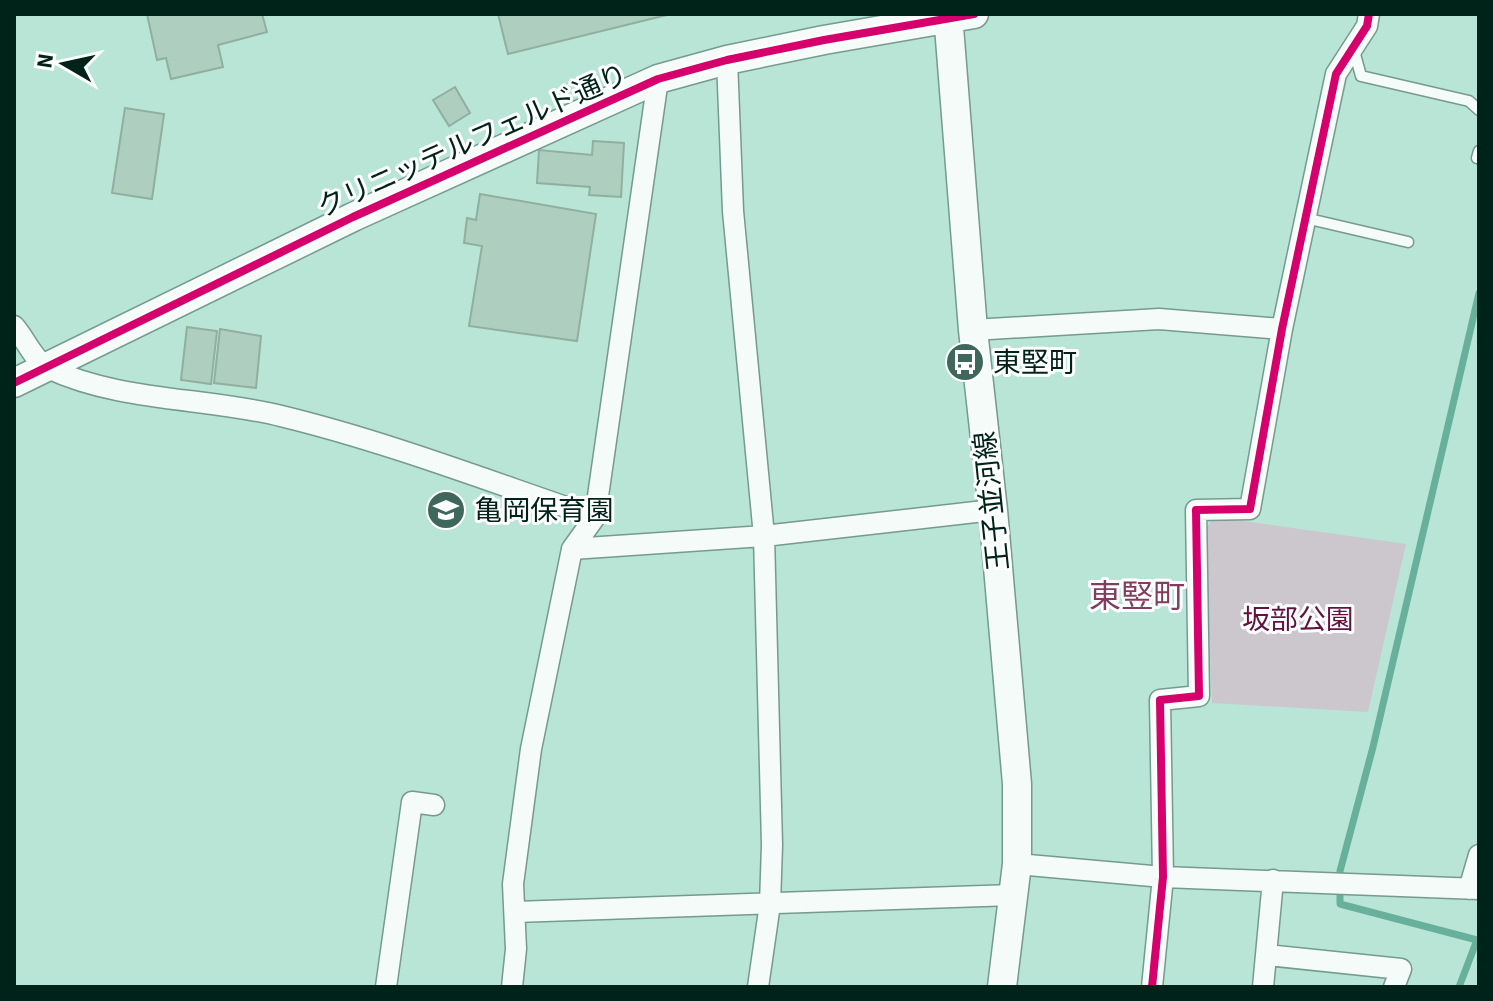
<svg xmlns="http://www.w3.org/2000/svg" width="1493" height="1001" viewBox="0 0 1493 1001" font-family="'Source Sans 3','Noto Sans JP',sans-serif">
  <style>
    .green { fill: #ccc7cc }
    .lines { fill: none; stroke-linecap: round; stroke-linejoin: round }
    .stream { stroke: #68b09a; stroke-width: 7 }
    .building { fill: #aecfbf; stroke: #90afa0; stroke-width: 2 }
    .lane-casing { stroke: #769a8f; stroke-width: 13 }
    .street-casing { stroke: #769a8f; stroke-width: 23 }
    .secondary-casing { stroke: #769a8f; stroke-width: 31 }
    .lane { stroke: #f4fbf9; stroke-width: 10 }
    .street { stroke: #f4fbf9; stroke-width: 20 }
    .secondary { stroke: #f4fbf9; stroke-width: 28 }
    .cycleway-casing { stroke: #fff; stroke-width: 13 }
    .cycleway { stroke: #d6006c; stroke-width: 8 }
    .labels { text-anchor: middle; stroke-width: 6; stroke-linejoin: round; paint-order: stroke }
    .street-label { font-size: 28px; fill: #002319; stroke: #fff }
    .poi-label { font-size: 28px; fill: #002319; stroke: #fff; text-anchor: start }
    .park-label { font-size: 28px; fill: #61123f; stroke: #fff }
    .quarter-label { font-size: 32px; fill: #803d5e; stroke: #fff }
  </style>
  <rect width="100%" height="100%" fill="#b8e5d6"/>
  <path class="green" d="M1215 517 1406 544 1368 712 1212 703 1205 529Z"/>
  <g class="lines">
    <path class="stream" d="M1459 987 1477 940 1340 904V871L1373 747 1479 293"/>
  </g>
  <path class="building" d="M147 14H262L267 32 218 45 223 67 171 79 166 58 157 60Z
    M498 14H671L508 54Z
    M455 87 470 113 449 126 433 100Z
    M125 108 164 114 152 199 112 193Z
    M593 141 624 143 621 197 589 195 590 187 537 183 539 150 592 155Z
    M480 194 596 214 577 341 469 326 482 246 464 243 467 218 476 220Z
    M187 327 217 331 211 384 181 380Z
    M220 329 261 336 256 388 214 383Z"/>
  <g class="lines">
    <defs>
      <path id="lane" d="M1353 47 1361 76 1469 101 1479 110
        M1477 158 1479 151
        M1305 218 1408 242"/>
      <path id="street" d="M727 60 733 211 764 536 772 845 770 904 758 987
        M14 326C25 338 34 361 48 368 120 402 205 397 281 416 388 442 491 482 595 517
        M973 330 1159 319 1282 329
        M572 549 764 536 993 510
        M1017 864 1163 877 1479 889
        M1469 889 1479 855
        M515 912 1013 895
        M1267 955 1401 969 1394 987
        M386 987 412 802 434 805
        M512 987 516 949 513 884 531 749 572 549 595 517 658 79
        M1152 987 1163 877 1160 700 1199 696 1196 510 1250 509 1282 329 1336 74 1367 26 1369 14
        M1263 987 1273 880"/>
      <path id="secondary" d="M948 14 973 330 993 510 1017 784V864L1002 987
        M14 383 353 217 658 79 727 60 824 40 974 14"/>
    </defs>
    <use href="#lane" class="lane-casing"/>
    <use href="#street" class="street-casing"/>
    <use href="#secondary" class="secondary-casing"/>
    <use href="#lane" class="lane"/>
    <use href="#street" class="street"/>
    <use href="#secondary" class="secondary"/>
    <defs>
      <path id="cycleway" d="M14 383 353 217 658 79 727 60 824 40 974 14
        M1152 987 1163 877 1160 700 1199 696 1196 510 1250 509 1282 329 1336 74 1367 26 1369 14"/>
    </defs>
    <use href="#cycleway" class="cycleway-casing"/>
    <use href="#cycleway" class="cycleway"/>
  </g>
  <defs>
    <symbol id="bus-disc" viewBox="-11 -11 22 22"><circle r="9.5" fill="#40675b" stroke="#fff"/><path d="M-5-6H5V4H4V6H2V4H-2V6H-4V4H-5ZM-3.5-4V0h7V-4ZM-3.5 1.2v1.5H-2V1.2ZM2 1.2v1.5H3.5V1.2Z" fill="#fff"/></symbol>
    <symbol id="school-disc" viewBox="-11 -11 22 22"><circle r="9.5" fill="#40675b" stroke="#fff"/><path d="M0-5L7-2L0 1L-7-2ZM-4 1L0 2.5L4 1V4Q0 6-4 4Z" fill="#fff"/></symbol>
  </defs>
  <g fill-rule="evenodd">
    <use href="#bus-disc" x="943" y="340" width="44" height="44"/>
    <use href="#school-disc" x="424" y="488" width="44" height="44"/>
  </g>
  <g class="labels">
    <g class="street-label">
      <text transform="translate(472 140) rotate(-24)" y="10">クリニッテルフェルド通り</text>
      <text transform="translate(991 501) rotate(-96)" y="10">王子並河線</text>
    </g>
    <g class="poi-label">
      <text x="993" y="372">東堅町</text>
      <text x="474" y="520">亀岡保育園</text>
    </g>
    <g class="park-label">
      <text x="1298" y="629">坂部公園</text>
    </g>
    <g class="quarter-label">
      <text x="1137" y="607">東竪町</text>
    </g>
  </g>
  <rect width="1493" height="1001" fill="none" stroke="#002319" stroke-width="32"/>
  <g transform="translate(64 64) rotate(279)" stroke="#ffffff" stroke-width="6" paint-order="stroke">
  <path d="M0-6L14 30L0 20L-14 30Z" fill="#002319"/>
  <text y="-12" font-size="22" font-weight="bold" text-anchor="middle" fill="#002319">N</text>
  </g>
</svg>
